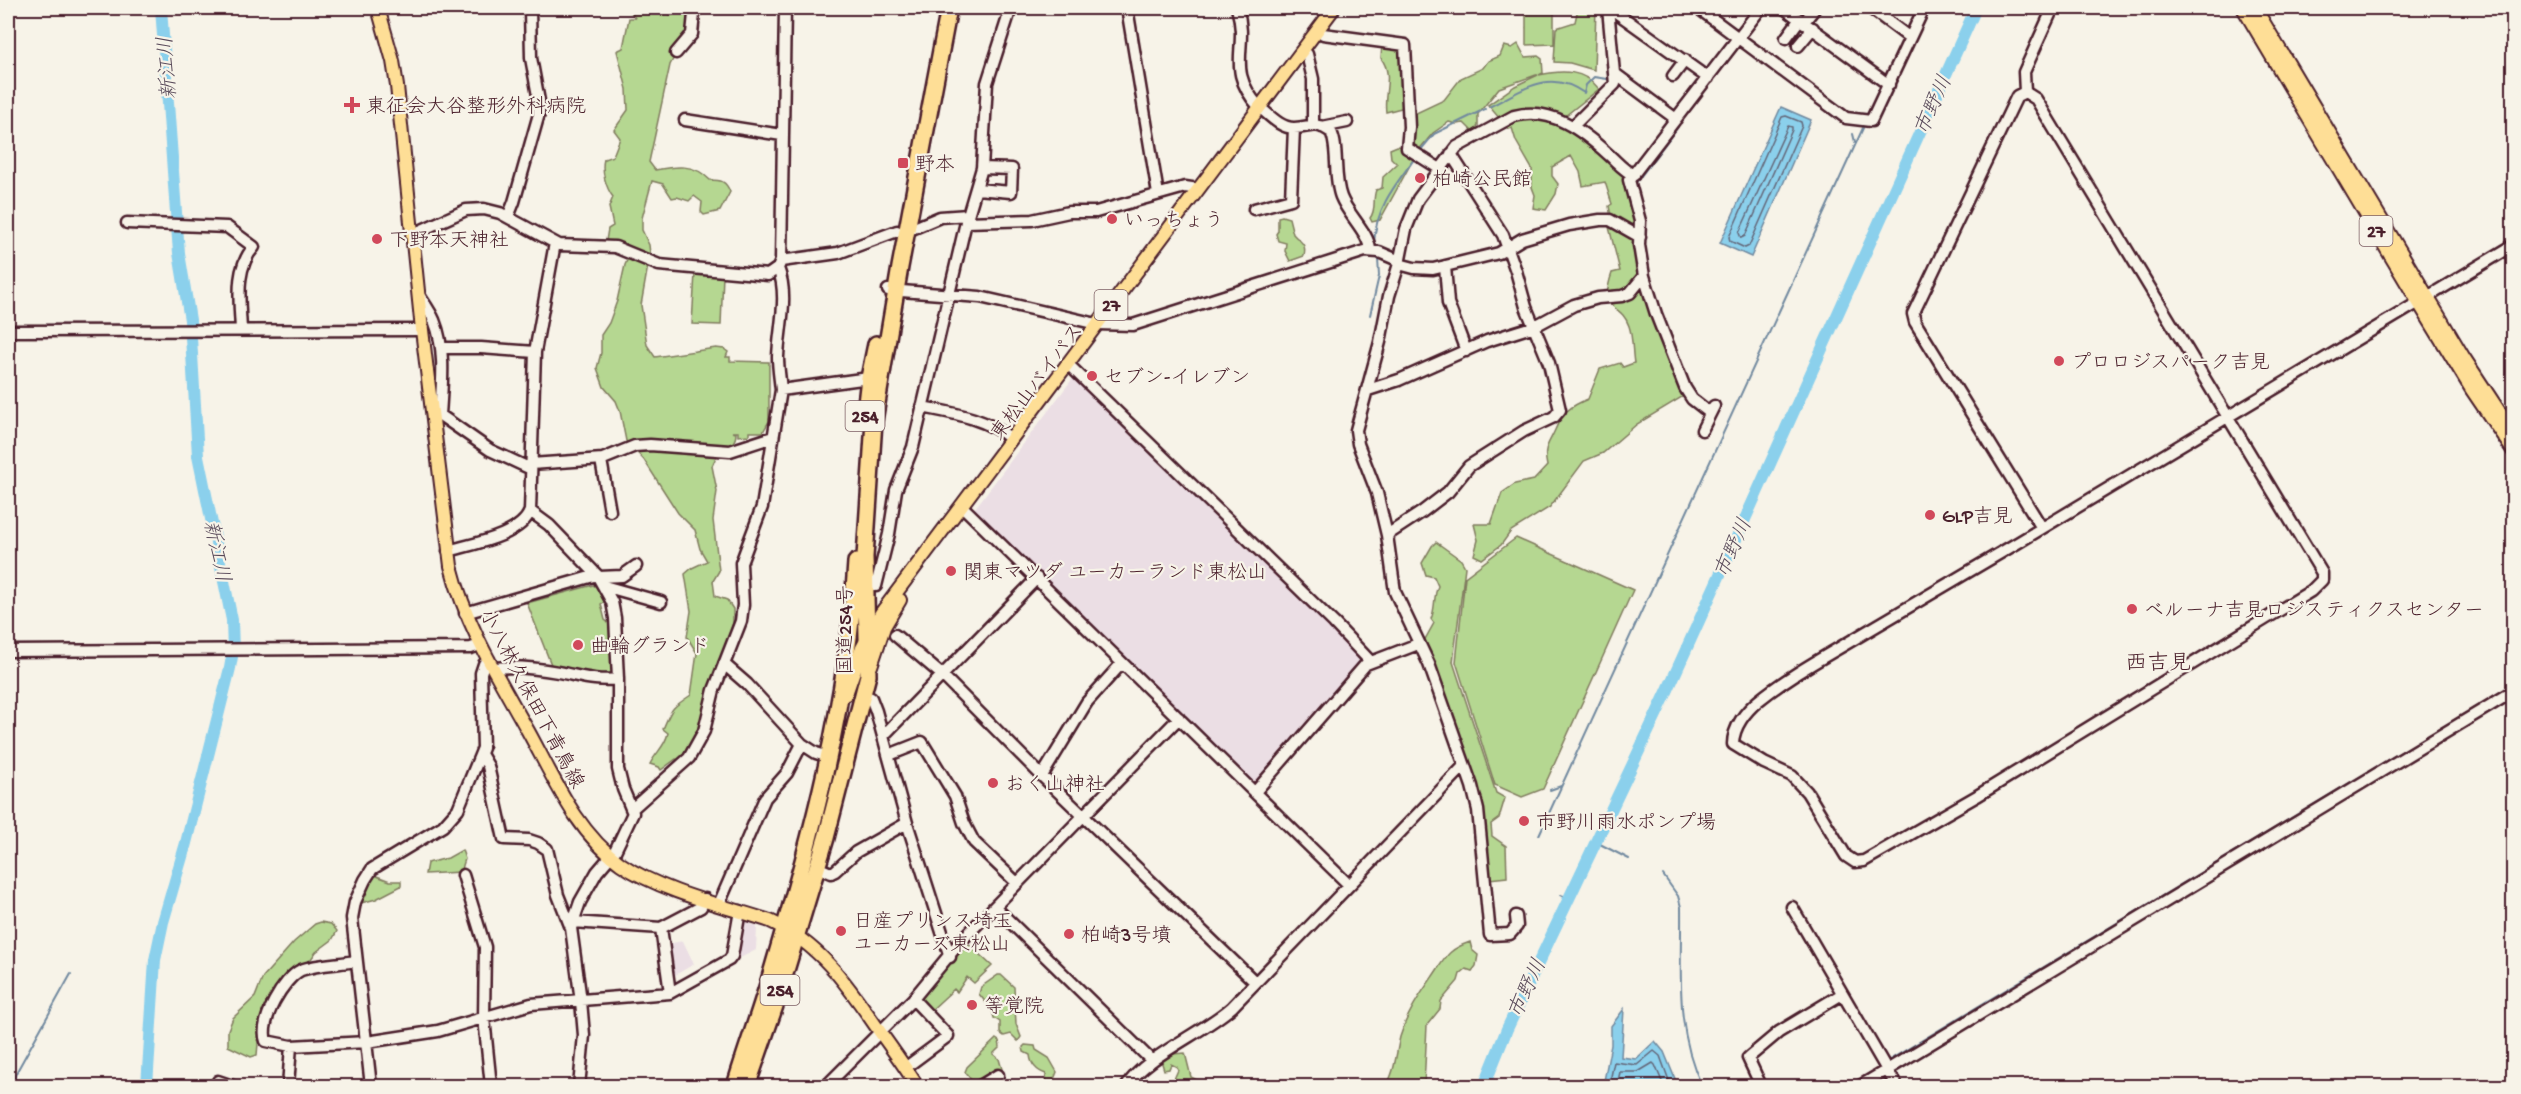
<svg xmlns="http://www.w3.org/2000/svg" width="2521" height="1094" viewBox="0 0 2521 1094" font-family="'Gochi Hand','Klee One',sans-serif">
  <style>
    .built { fill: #ebdee4 }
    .green { fill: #b5d791; stroke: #807b5e; stroke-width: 1.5 }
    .water { fill: #8bd0ec; stroke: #71899f; stroke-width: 1.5 }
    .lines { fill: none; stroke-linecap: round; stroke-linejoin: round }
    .shore { stroke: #646678; stroke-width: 1.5 }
    .stream { stroke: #71899f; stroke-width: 2 }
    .river { stroke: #8bd0ec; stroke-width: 12 }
    .minor-casing { stroke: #4a1f2b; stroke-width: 15 }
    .major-casing { stroke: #4a1f2b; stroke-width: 16 }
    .highway-casing { stroke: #4a1f2b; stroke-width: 20 }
    .minor { stroke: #f7f3e8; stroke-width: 10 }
    .major { stroke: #fede96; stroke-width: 12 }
    .highway { stroke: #fede96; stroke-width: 15 }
    .poi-dot { fill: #d1495b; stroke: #f7f3e8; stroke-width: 2 }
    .labels { text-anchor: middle; stroke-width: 4.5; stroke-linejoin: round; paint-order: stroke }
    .shield { fill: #f7f3e8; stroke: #7e5f64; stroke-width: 1.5 }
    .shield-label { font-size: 18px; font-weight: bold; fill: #4a1f2b }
    .poi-label { font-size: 20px; fill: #4a1f2b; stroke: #f7f3e8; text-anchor: start }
    .street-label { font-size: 20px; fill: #4a1f2b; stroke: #f7f3e8 }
    .water-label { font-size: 21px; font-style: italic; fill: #5a4b5b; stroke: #f7f3e8 }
    .quarter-label { font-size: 22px; fill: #4a1f2b; stroke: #f7f3e8 }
  </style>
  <rect width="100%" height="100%" fill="#f7f3e8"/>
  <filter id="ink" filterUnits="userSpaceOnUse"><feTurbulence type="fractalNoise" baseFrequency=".0167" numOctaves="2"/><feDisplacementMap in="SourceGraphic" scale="12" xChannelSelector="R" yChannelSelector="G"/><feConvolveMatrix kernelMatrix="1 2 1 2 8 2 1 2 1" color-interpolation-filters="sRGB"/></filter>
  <g filter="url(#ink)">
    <path class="built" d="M1076 374 1365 659 1255 787 973 511Z
      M741 920 757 926 756 950 738 959 736 957Z
      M683 941 694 964 672 977 667 944Z"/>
    <path class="green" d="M618 8H664L670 15 680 10 681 8H695L690 27 670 65 649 162 655 170C676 166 694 163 710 180 721 180 726 181 730 192L720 211 704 215 701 212 702 202 694 196 689 201 677 197 672 198 663 184 652 181 642 218V230L649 245 650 254 641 305 647 345 655 357 716 348 724 349 728 352 726 357H730V361L769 362V421L763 432H749V435L738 436V432H732L736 433C736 444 729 445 720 448L712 466 717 491 713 520 719 571 713 581 715 596 727 600 733 609V623L707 698 699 734 679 762 676 759 661 770 659 767 650 764C656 752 665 747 668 733L663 729C672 708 670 709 691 695L697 653 687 637 691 611 685 574 692 568 707 561 700 549 695 530 678 513 644 460 626 441 620 411 616 401 604 387 597 368 601 353V335L609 323 617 301 625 265 632 249 627 245 606 241 608 229 613 226 609 207 613 197C606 188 601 171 604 159L613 156 620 138 614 130 628 110 627 89 617 51 623 48 629 18H635L631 12Z
      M1526 8H1554V44L1526 45Z
      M1578 8H1596L1594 70 1570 63 1554 62 1556 28 1575 22Z
      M1518 44 1525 57 1538 56 1542 59 1543 73 1539 75C1562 70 1584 69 1599 89L1565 116 1555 114 1500 119 1488 105 1515 86 1538 75H1536L1499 88 1478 114V126L1473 132 1464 123 1457 124 1449 122 1433 133 1417 152 1410 148 1412 115 1444 100 1461 78 1483 68 1488 61 1500 56 1504 46 1512 48Z
      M1382 45 1403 48 1405 107 1386 112C1383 92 1394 76 1381 58Z
      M1516 118H1545L1572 129 1626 176 1637 222 1634 237 1682 397 1637 424 1603 453 1584 461 1550 507 1511 531 1501 545 1482 559 1474 555 1478 540 1474 524H1491L1502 493 1515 484 1534 480 1547 466C1543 447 1548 446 1555 430 1562 413 1570 406 1588 399L1600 369 1620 363 1623 367 1634 363C1632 352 1633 337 1629 326 1620 300 1598 315 1612 273L1620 271 1607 219 1611 217 1609 206 1612 204 1605 182 1583 186 1580 172 1571 156 1552 167V176L1558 184 1556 194 1546 210 1533 208 1535 195 1532 187V169L1516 141 1512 128 1509 129 1507 125Z
      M1397 146 1405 147 1415 156 1380 220 1372 222 1370 218C1377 209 1372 200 1376 190L1382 188 1383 177 1397 164 1391 158 1390 149Z
      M1282 216 1289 218 1293 234C1300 242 1307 243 1304 256L1290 261 1285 251 1286 243 1278 241 1276 234 1278 231V217Z
      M695 273 723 275 721 325 692 324Z
      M1516 538 1633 590 1543 789 1522 797 1495 785 1456 662 1465 577Z
      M1436 542 1461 560 1465 567 1453 662 1496 793 1505 798 1499 818 1491 824 1492 836 1506 846 1507 877 1489 879 1480 810 1423 643 1434 623 1431 619C1436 607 1433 597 1438 586L1434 577 1426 575 1422 563 1432 546Z
      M593 585 597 587 604 602 601 604 605 620 610 624 614 678 552 667 527 603Z
      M462 850 465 859 461 872 425 874 427 863 448 858Z
      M374 875 390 881H401V886L376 899 361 903V900Z
      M321 922 331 924 337 931 332 940 316 952 306 966 269 1006 259 1032 257 1055 251 1057 228 1046V1030L233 1018 255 997 263 977 294 942 315 924Z
      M966 942 992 966 974 983 967 977 957 992 954 989 929 1012 917 1000Z
      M1470 942 1472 950 1478 955 1476 966 1472 971 1466 969 1460 974 1458 981 1441 1001 1440 1009 1427 1025 1424 1086H1386C1395 1072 1396 1054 1400 1037 1407 1013 1419 996 1433 976 1446 957 1447 950 1470 942Z
      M998 975H1001L1014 987 1016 1024 1021 1037 1018 1041 1011 1034 1004 1036 1000 1033V1022L994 1018 992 1010 979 994 981 987Z
      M996 1039 999 1041 1000 1047 993 1054 999 1059 1004 1076 975 1085 965 1072 967 1067Z
      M1025 1045 1035 1046 1036 1050 1049 1058 1057 1072 1052 1084 1045 1083 1046 1074C1037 1071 1031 1065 1030 1055L1024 1052 1023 1047Z
      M1185 1053 1191 1077 1197 1080 1200 1086H1171L1178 1070 1177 1067 1171 1064 1169 1069 1164 1070 1161 1060 1172 1054Z"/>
    <path class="water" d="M1781 107 1811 120 1751 257 1720 243Z
      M1624 1009 1621 1057 1636 1059 1655 1041 1664 1052 1678 1086H1603L1611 1045V1026Z"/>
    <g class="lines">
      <path class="shore" d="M1786 116 1801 122 1802 126 1749 246 1745 248 1730 241 1729 237 1782 117Z
        M1788 126 1792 127V130L1745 236 1741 238 1739 233Z
        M1609 1086 1614 1062 1637 1065 1654 1051 1660 1056 1671 1086
        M1617 1086 1620 1072H1638L1653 1063 1655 1065 1664 1086"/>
      <path class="stream" d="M1489 107C1524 90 1548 68 1584 93L1586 85 1594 77 1607 79
        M1853 134 1855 142
        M1419 152 1434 134 1485 109
        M1635 184 1678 127
        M1374 244C1375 209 1395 185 1415 158
        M1370 315 1379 276 1378 258
        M1550 790 1561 786
        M1539 835 1863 128
        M1596 842 1629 859
        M1663 875 1678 896 1681 907C1682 971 1674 1028 1702 1086
        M1561 895 1570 899
        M1886 1062 2514 684
        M1883 1078 1888 1086
        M11 1086 16 1073 71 974"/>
      <path class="river" d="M147 1086 155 960 163 922 186 843 230 668 233 651 232 620 198 456 190 320 179 253 161 8
        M1484 1086 1507 1029 1666 694 1976 8"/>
      <defs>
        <path id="minor" d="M1127 8 1158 194
          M1237 8C1250 50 1224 67 1259 107
          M1610 8 1708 78
          M1698 8 1846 118 1871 121 1924 8
          M1784 8 1889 85
          M1870 8 1910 38
          M1804 22 1815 8
          M1323 34 1405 45 1409 127 1407 148 1440 169
          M1786 38 1800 19
          M1798 46 1813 28
          M676 53 692 34 694 14 697 8
          M1307 54 1313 79V123
          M1614 73 1676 119
          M1673 76 1685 60
          M2025 92 2024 72 2053 8
          M1264 111C1272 118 1282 128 1294 128 1311 128 1314 120 1331 132 1339 147 1333 177 1341 197 1348 215 1369 233 1370 250
          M685 120 782 135
          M1574 125 1615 84 1608 8
          M1322 127 1347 122
          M977 189 1011 192 1012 169 982 168
          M1254 209 1291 199 1294 128
          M508 217 514 202 539 114V101L531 58 530 8
          M966 222 1032 220 1069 212H1096L1185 187 1198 189
          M127 223 227 227 254 247C234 268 240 303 241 330
          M907 231 940 217 968 215
          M413 234 466 210 484 209 500 213 559 245 615 247 659 265 768 275 778 268 781 261 785 8
          M781 261 838 253 897 231
          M1399 264 1414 268 1433 269 1499 253 1522 239 1569 225 1600 220H1610L1640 237
          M1445 266 1448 303 1466 351
          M778 268C789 296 779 328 778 357 778 368 780 379 781 390
          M888 290 980 297 1097 324 1133 325 1365 251 1379 252 1400 261
          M419 295C424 303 430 311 434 320 446 349 442 384 440 415L490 450 531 469
          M8 331 422 330
          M441 348H481L535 352
          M1072 368 1334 623 1370 661
          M1368 390 1399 380 1487 341 1535 326 1574 305 1598 298 1622 296 1630 293 1644 276
          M922 407C952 413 987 418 1011 439
          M1710 413 1692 399 1685 388 1656 314 1644 276 1639 245 1640 221 1629 180 1761 8
          M1702 430 1714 406
          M601 460 610 511
          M531 464 603 459 635 446 650 445 730 451 773 437
          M966 510 1348 884
          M530 511 549 525 597 575 612 602 615 618 618 679V769L623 789 633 813 615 851 597 872 580 902 571 928 581 1001 584 1035 579 1086
          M2042 528 1915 322 1913 314 2017 96 2025 92 2036 99 2322 573V580L2311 591 1977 796 1864 861 1855 862 1846 856 1807 792 1792 776 1764 763 1733 744C1733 727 1746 711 1758 701 1790 675 1826 656 1861 635 1914 604 1966 573 2019 542 2184 443 2349 344 2514 245
          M1387 535 1422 512 1448 492 1469 466 1524 431 1554 417 1560 410 1549 363 1526 307 1516 271 1503 235 1451 154
          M448 551C472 544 521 536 530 511L535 352 555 243
          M599 577 622 576 636 566
          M604 586 661 602
          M876 586 889 534 896 490 913 447 966 222 982 168 987 83 1011 8
          M465 613 597 575
          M895 635 942 675 1042 776 1255 982
          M8 651 471 648 480 645
          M724 664 747 684 802 744
          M493 668C514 666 537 668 558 672 580 676 596 682 618 679
          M863 695 871 698 876 711 907 823 950 957
          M883 736 1037 578
          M481 754 488 766 504 839 529 840 538 843 547 849 558 895 571 928
          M889 755 922 742 955 796 964 823 974 842 1017 883
          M1042 776 1087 702 1122 663
          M1255 792 1366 664 1418 644
          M632 809 689 758 704 731 714 690 741 621 743 605 741 563 762 507 781 390 869 378
          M817 867 831 873 835 871 856 852 907 823
          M463 875 485 947 484 1018 491 1086
          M719 904 765 798 787 773 802 744 816 753 829 757
          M995 907 1152 1061
          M1792 907 1887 1070 1860 1086
          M1516 916 1517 926 1510 934 1490 935 1478 810 1472 786 1429 664 1395 592 1387 535 1377 493 1358 444 1356 430 1380 342 1389 296 1399 264 1406 229 1418 199 1457 147 1514 116C1551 106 1583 131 1609 155 1616 161 1625 172 1634 175
          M573 922 661 928
          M356 961C340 964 317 964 301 970 283 979 259 1021 266 1041L291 1046 367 1042 438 1031 531 1004 670 993 729 960 732 956 740 911
          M670 993 661 928 701 907 705 899
          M905 1068 948 1036 913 999
          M216 1086 218 1081 233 1086
          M288 1086 291 1046
          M371 1086 352 918 355 902 365 880 372 869 443 826 458 809 483 748 481 673 484 664 489 660
          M826 1086 913 999 960 942 1179 718
          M980 1086 998 1075
          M1127 1086C1144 1057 1203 1033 1232 1007L1464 766
          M1761 1086 1748 1058 1779 1032 1842 994
          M1897 1086 1887 1070 2514 691"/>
        <path id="major" d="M378 8 393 61 397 86 422 330 451 566C466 626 498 677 528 731 554 778 576 832 621 864 660 891 724 906 770 921 822 945 849 987 880 1032 893 1050 906 1068 917 1086
          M2243 8 2411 290 2472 390 2514 452
          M2255 8 2464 358 2514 434
          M871 666 884 627 900 600
          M846 694 862 648 881 613 1334 8"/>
        <path id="highway" d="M865 412 869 378 876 344
          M735 1086C746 1049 760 1012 771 974 811 839 848 703 856 562
          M747 1086 777 1000 826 838 868 675 865 557 874 421 900 267 949 8"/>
      </defs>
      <use href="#minor" class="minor-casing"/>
      <use href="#major" class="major-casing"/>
      <use href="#highway" class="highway-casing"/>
      <use href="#minor" class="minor"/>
      <use href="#major" class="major"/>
      <use href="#highway" class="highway"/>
    </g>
  </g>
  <g class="poi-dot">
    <path d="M349 96h6v6h6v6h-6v6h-6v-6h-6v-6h6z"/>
    <rect x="897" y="157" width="12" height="12" rx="3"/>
    <circle cx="1420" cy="178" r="6"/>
    <circle cx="1112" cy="219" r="6"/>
    <circle cx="377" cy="239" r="6"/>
    <circle cx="2059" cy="361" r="6"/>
    <circle cx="1092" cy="376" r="6"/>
    <circle cx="1930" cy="515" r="6"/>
    <circle cx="951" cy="571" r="6"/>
    <circle cx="2132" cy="609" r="6"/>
    <circle cx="578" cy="645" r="6"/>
    <circle cx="993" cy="783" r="6"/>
    <circle cx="1524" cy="821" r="6"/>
    <circle cx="841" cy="931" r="6"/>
    <circle cx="1069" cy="934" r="6"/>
    <circle cx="972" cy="1005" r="6"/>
  </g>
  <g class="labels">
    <g class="shield">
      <rect x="2359.5" y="216" width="33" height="30" rx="4.5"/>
      <rect x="1094.5" y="290" width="33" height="30" rx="4.5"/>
      <rect x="845.5" y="401" width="39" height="30" rx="4.5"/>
      <rect x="760.5" y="975" width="39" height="30" rx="4.5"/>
    </g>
    <g class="shield-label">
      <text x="2376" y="237">27</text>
      <text x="1111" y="311">27</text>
      <text x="865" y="422">254</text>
      <text x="780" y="996">254</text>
    </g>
    <g class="poi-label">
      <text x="366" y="112">東征会大谷整形外科病院</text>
      <text x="915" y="170">野本</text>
      <text x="1432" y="185">柏崎公民館</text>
      <text x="1124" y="226">いっちょう</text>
      <text x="389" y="246">下野本天神社</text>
      <text x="2071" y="368">プロロジスパーク吉見</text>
      <text x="1104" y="383">セブン-イレブン</text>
      <text x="1942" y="522">GLP吉見</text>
      <text x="963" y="578">関東マツダ ユーカーランド東松山</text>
      <text x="2144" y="616">ベルーナ吉見ロジスティクスセンター</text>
      <text x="590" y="652">曲輪グランド</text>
      <text x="1005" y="790">おく山神社</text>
      <text x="1536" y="828">市野川雨水ポンプ場</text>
      <text x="853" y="927">日産プリンス埼玉<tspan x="853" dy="23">ユーカーズ東松山</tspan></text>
      <text x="1081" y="941">柏崎3号墳</text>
      <text x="984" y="1012">等覚院</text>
    </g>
    <g class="street-label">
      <text transform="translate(1036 381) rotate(-53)" y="7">東松山バイパス</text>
      <text transform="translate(844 630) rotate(-90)" y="7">国道254号</text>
      <text transform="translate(533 698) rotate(62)" y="7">小八林久保田下青鳥線</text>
    </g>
    <g class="water-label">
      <text transform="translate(166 68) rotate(-94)" y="7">新江川</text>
      <text transform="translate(1932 105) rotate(-66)" y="7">市野川</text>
      <text transform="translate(1732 548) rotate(-66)" y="7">市野川</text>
      <text transform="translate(218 551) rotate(78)" y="7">新江川</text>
      <text transform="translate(1526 988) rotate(-65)" y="7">市野川</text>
    </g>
    <g class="quarter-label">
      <text x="2158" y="669">西吉見</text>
    </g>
  </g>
  <rect width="2521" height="1094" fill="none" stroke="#f7f3e8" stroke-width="30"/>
  <rect x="15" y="15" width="2491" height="1064" fill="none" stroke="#4a1f2b" stroke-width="2" filter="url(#ink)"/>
</svg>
